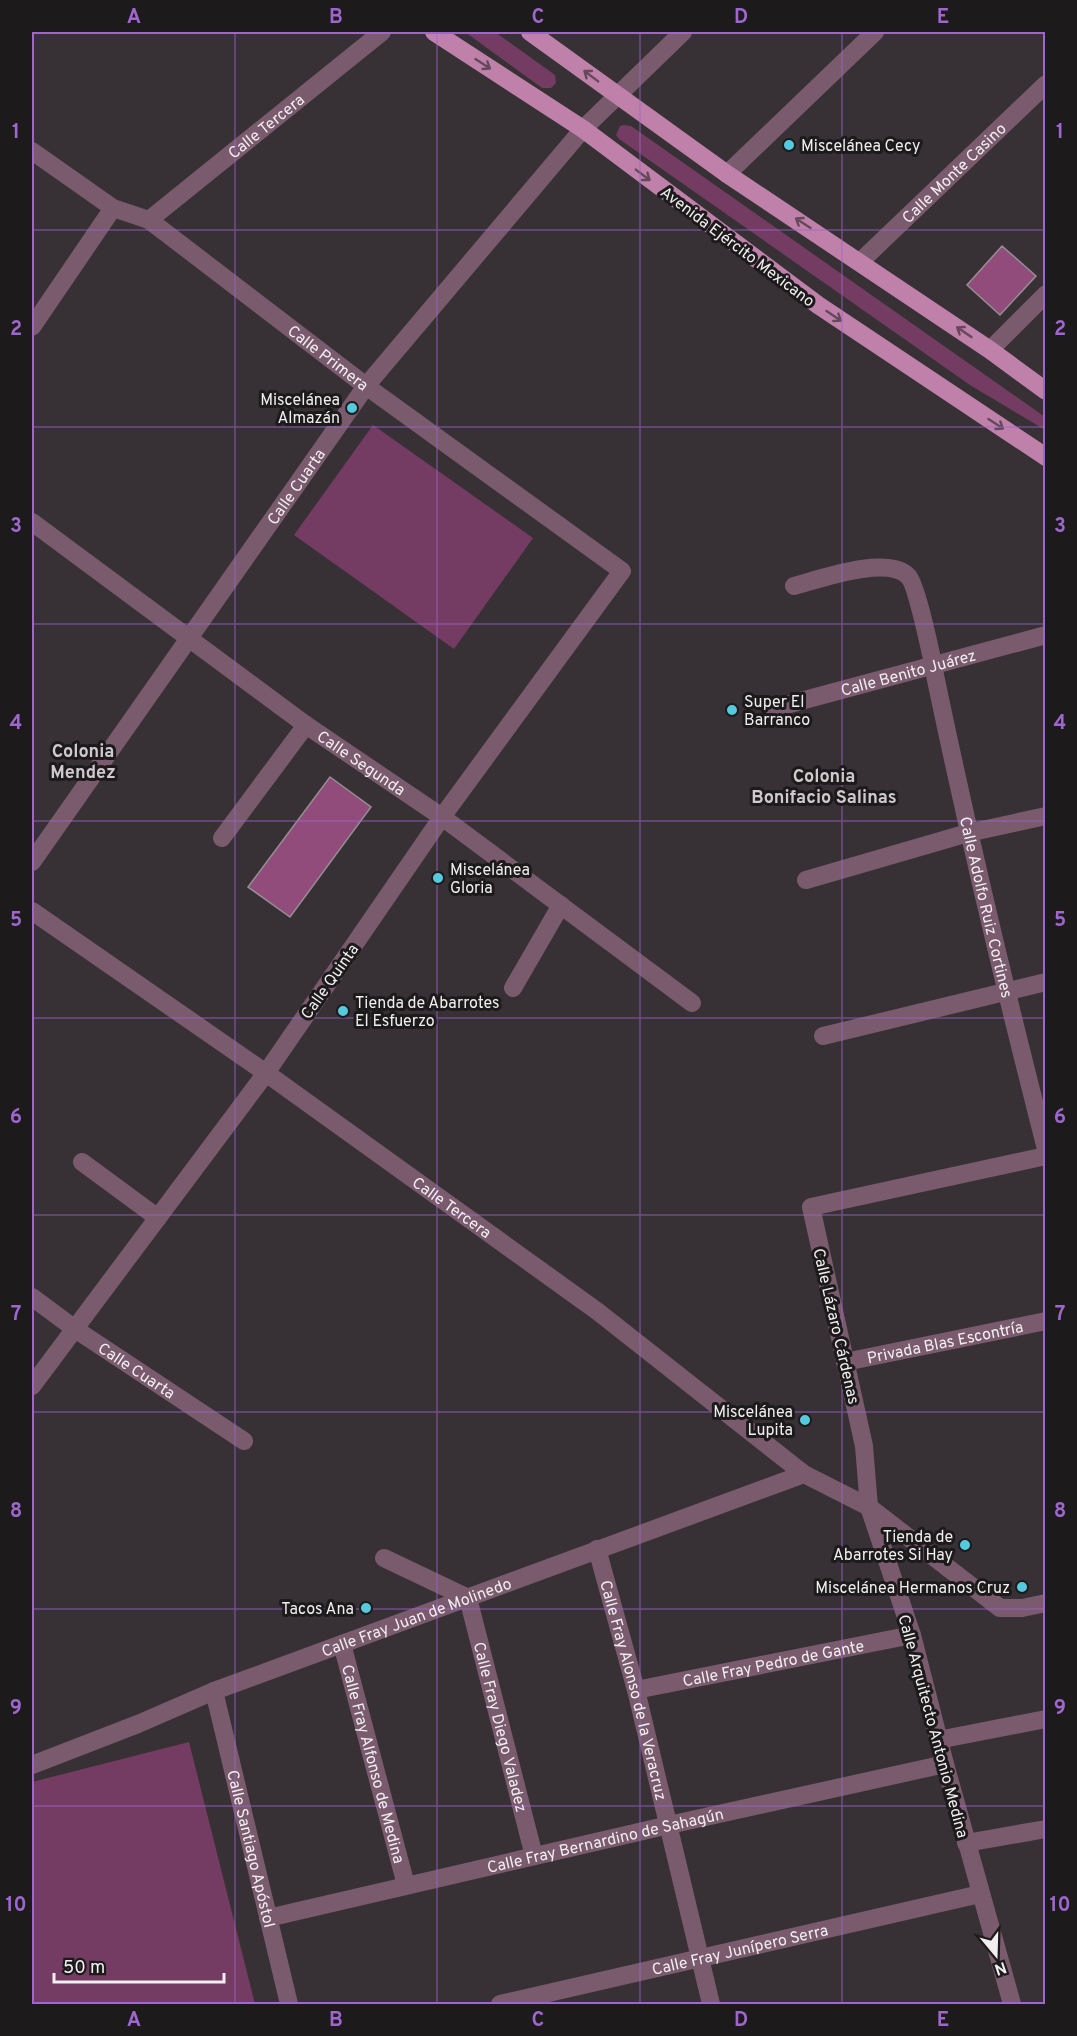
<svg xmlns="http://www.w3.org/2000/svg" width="1077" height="2036" viewBox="0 0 1077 2036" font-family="Overpass,sans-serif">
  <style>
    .green { fill: #743c62 }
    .building { fill: #924c7c; stroke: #958f93; stroke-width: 1.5 }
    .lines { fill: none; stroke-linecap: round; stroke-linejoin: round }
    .minor { stroke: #7a5b6e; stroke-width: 18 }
    .major { stroke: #bf80a9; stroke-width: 18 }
    .oneway { stroke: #65485b }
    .grid { fill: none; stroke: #9e66ce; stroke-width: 1.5; stroke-opacity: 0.55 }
    .poi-dot { fill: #55cadf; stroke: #1c1a1b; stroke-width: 2 }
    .labels { text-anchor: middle; stroke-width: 6; stroke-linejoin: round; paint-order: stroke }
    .street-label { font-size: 16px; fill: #f1eef0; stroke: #1c1a1b }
    .poi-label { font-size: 16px; fill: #f1eef0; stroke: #1c1a1b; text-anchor: end }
    .neighbourhood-label { font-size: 18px; font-weight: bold; fill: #cfc8cd; stroke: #1c1a1b }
    .neatline { fill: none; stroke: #9e66ce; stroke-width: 2 }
    .grid-label { font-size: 20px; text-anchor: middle; font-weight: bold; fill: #9e66ce }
  </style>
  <rect width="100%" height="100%" fill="#373135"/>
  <path class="green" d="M465 32H495L555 75 556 83 551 88H542Z
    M624 125 631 126 1045 417V430L970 385 619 139 616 135 620 126Z
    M373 425 533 538 454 649 294 535Z
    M189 1742 255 2004H32V1782Z"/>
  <path class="building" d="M1002 246 1036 276 1000 315 967 285Z
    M330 777 371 807 290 917 248 887Z"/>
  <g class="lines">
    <g class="minor">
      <path id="s1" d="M32 151 113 208 149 220 366 386 622 571 442 817 266 1073 32 1386"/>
      <path d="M727 174 875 32"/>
      <path id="s2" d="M149 220 382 32"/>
      <path id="s3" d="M861 261 1046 84"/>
      <path d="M32 327 113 208"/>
      <path d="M990 350 1046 294"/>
      <path id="s4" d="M32 522 306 725 442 817 692 1003"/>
      <path id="s5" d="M794 586C820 579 887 555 908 576 917 584 933 663 936 680 969 838 1006 993 1046 1149"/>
      <path id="s6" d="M771 709 1046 635"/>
      <path d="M222 838 306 725"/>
      <path id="s7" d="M32 862 366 386 583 129 683 32"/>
      <path d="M806 880 968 833 1046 816"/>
      <path id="s8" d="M32 911 266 1073 597 1311 804 1474 869 1507 1000 1608H1022L1046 1603"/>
      <path d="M513 988 561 905"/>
      <path d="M823 1036 1046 982"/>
      <path d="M82 1162 158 1218"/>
      <path id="s9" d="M32 1297 75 1329 244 1441"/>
      <path id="s10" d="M845 1362 1046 1321"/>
      <path id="s11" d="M597 1549 636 1690 711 2004"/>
      <path id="s12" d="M384 1558 468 1598 534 1856"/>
      <path id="s13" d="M342 1644 406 1885"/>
      <path id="s14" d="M636 1690 912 1635"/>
      <path id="s15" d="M214 1691 289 2004"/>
      <path d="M938 1740 1046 1719"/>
      <path id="s16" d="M32 1765 138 1724 214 1691 804 1474"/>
      <path d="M966 1843 1046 1829"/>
      <path id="s17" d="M268 1918 669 1825 945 1764"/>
      <path id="s18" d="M500 2004 980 1894"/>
      <path d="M1012 2004 945 1764 912 1635 869 1507 864 1446 811 1207 1046 1156"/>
    </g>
    <path class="major" d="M434 32 583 129 818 305 1046 457
      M530 32 727 174 990 350 1046 391"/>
  </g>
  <defs><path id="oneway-shaft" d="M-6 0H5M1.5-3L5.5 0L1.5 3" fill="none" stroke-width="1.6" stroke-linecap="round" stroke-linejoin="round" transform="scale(1.5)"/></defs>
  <g class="oneway">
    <use href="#oneway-shaft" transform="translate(483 64) rotate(33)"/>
    <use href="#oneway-shaft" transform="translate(591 76) rotate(-143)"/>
    <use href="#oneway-shaft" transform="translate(643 175) rotate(37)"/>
    <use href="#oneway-shaft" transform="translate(803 223) rotate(-147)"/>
    <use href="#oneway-shaft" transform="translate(834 316) rotate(34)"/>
    <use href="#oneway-shaft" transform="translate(964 332) rotate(-146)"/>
    <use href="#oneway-shaft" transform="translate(996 424) rotate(33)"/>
  </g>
  <path class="grid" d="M235 32V2004M437 32V2004M640 32V2004M842 32V2004M32 230H1046M32 427H1046M32 624H1046M32 821H1046M32 1018H1046M32 1215H1046M32 1412H1046M32 1609H1046M32 1806H1046"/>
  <g class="poi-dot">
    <circle cx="789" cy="145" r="6"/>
    <circle cx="352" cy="408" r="6"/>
    <circle cx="732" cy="710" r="6"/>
    <circle cx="438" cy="878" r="6"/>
    <circle cx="343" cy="1011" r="6"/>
    <circle cx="805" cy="1420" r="6"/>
    <circle cx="965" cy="1545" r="6"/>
    <circle cx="1022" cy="1587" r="6"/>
    <circle cx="366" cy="1608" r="6"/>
  </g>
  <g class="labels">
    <g class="street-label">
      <text dy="6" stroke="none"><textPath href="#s2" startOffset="150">Calle Tercera</textPath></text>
      <text dy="6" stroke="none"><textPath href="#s3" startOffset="128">Calle Monte Casino</textPath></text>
      <text transform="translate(738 246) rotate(37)" y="6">Avenida Ejército Mexicano</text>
      <text dy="6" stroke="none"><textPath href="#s1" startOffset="363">Calle Primera</textPath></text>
      <text dy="6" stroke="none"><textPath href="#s7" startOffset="459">Calle Cuarta</textPath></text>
      <text dy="6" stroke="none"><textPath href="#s6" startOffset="142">Calle Benito Juárez</textPath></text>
      <text dy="6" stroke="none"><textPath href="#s4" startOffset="408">Calle Segunda</textPath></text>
      <text dy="6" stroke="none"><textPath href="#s5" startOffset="459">Calle Adolfo Ruiz Cortines</textPath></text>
      <text transform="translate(329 981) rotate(-55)" y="6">Calle Quinta</text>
      <text dy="6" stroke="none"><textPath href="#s8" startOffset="514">Calle Tercera</textPath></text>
      <text transform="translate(837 1326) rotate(77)" y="6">Calle Lázaro Cárdenas</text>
      <text dy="6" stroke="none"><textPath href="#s10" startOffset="102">Privada Blas Escontría</textPath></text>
      <text dy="6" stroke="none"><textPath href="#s9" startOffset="128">Calle Cuarta</textPath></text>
      <text dy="6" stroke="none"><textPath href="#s16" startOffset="412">Calle Fray Juan de Molinedo</textPath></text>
      <text dy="6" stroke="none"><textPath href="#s14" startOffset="140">Calle Fray Pedro de Gante</textPath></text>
      <text dy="6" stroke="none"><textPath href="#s11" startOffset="146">Calle Fray Alonso de la Veracruz</textPath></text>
      <text transform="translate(934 1726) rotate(75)" y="6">Calle Arquitecto Antonio Medina</text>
      <text dy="6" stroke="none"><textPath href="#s12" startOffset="226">Calle Fray Diego Valadez</textPath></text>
      <text dy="6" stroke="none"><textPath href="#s13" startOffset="124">Calle Fray Alfonso de Medina</textPath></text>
      <text dy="6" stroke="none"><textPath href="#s17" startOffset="346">Calle Fray Bernardino de Sahagún</textPath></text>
      <text dy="6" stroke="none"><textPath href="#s15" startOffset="162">Calle Santiago Apóstol</textPath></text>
      <text dy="6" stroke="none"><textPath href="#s18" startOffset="246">Calle Fray Junípero Serra</textPath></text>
    </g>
    <g class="poi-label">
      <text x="801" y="151" text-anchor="start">Miscelánea Cecy</text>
      <text x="340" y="405">Miscelánea<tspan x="340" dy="18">Almazán</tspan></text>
      <text x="744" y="707" text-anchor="start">Super El<tspan x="744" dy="18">Barranco</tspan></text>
      <text x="450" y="875" text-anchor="start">Miscelánea<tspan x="450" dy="18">Gloria</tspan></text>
      <text x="355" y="1008" text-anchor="start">Tienda de Abarrotes<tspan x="355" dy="18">El Esfuerzo</tspan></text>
      <text x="793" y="1417">Miscelánea<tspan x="793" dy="18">Lupita</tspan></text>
      <text x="953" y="1542">Tienda de<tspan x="953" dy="18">Abarrotes Si Hay</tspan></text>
      <text x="1010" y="1593">Miscelánea Hermanos Cruz</text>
      <text x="354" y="1614">Tacos Ana</text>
    </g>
    <g class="neighbourhood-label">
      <text x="83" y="757">Colonia<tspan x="83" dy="21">Mendez</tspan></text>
      <text x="824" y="782">Colonia<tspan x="824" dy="21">Bonifacio Salinas</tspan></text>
    </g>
  </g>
  <rect width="1077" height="2036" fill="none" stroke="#1c1a1b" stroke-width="66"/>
  <g transform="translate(996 1955) rotate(161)" stroke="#1c1a1b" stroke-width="4.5" paint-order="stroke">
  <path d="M0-4.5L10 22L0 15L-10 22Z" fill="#f1eef0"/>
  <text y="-9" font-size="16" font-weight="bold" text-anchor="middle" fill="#f1eef0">N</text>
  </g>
  <path d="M54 1973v9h170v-9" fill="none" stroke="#f1eef0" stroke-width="3"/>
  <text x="63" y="1973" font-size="18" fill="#f1eef0" stroke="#1c1a1b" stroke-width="4.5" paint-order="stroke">50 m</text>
  <rect x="33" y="33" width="1011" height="1970" class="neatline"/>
  <g class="grid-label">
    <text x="134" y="23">A</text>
    <text x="336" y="23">B</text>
    <text x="538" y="23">C</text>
    <text x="741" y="23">D</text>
    <text x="943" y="23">E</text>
    <text x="16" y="138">1</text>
    <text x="1060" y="138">1</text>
    <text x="16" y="335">2</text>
    <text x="1060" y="335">2</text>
    <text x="16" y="532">3</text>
    <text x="1060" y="532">3</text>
    <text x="16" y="729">4</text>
    <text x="1060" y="729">4</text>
    <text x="16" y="926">5</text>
    <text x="1060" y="926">5</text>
    <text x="16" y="1123">6</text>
    <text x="1060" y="1123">6</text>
    <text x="16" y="1320">7</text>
    <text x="1060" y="1320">7</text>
    <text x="16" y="1517">8</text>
    <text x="1060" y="1517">8</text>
    <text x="16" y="1714">9</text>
    <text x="1060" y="1714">9</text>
    <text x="16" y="1911">10</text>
    <text x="1060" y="1911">10</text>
    <text x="134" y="2026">A</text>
    <text x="336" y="2026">B</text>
    <text x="538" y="2026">C</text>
    <text x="741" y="2026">D</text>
    <text x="943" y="2026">E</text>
  </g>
</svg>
